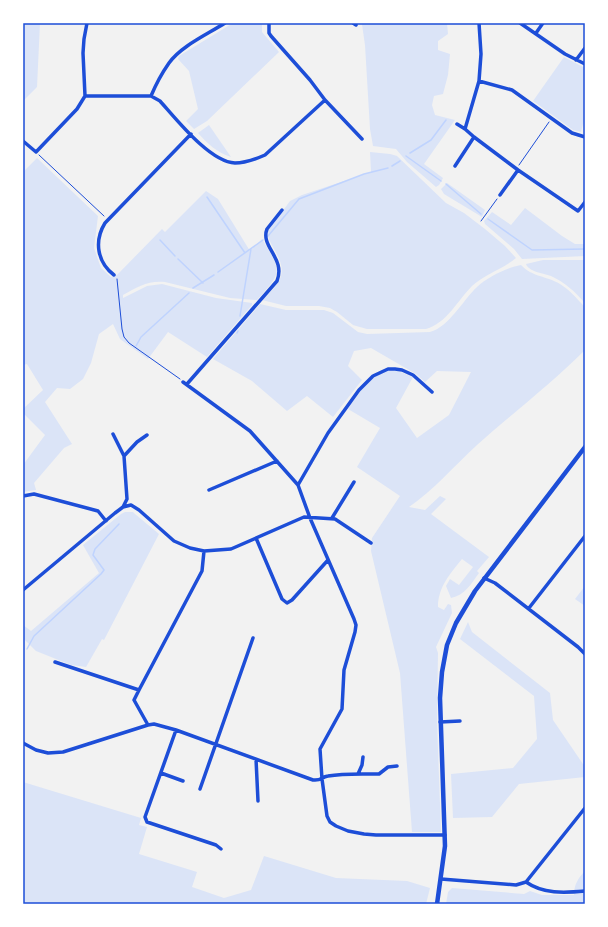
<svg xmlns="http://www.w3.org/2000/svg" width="608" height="927" viewBox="0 0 608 927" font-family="Roboto,sans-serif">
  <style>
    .green { fill: #dbe4f7 }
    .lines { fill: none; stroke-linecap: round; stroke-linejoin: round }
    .stream { stroke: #bfd3fe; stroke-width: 1.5 }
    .path { stroke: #1d4ed8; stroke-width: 1 }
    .minor { stroke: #1d4ed8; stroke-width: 3.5 }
    .tertiary { stroke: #1d4ed8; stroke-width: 4.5 }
    .neatline { fill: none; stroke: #1d4ed8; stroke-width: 1.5 }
  </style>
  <rect width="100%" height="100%" fill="#f2f2f2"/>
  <path class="green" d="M23 23H40L37 87 23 101Z
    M233 23H262V32L279 52 207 121 194 129 186 121 198 109 189 71 178 59 179 56Z
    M361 23H447L448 34 438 41V50L450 54 448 75 443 94 434 96 432 105 435 115 455 120 424 164 443 178 439 185 436 187 407 162 396 149 373 146 370 129 365 45 362 24Z
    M564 57 585 68V116L581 132 573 130 533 101Z
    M209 125 231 157C216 152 208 144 198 133Z
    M370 152 390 154 397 156 446 203 464 213 485 229 505 246 516 258C503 269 485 274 472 286 457 301 447 323 426 329H367L353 325 337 312 330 308 319 306H286L262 300C266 297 269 293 273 289 286 274 283 265 274 249 271 243 267 238 268 231L290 201 302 195 371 172Z
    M37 158 98 216 94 248 101 268 111 277 117 275 162 229 165 232 206 191 218 199 250 251 262 239C282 272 283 271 257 300L230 298 165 282C149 280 137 287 123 295V298L147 286 162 284 216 298 252 303V305L207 357 168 332 148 359 120 339 113 324 99 334 91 363 83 379 70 389 57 388 45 402 72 444 64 448 34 483 36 490 23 492V465L45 435 23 413V409L43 390 27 364 23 365V172Z
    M447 183 485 210 482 217 444 194 441 189Z
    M525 208 562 236 575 244H585V256L522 259 514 249 485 224 484 221 492 212 511 225Z
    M543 260H585V303C574 291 566 283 551 276 543 273 529 272 526 264Z
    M521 265C532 277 547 276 560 284 570 290 577 299 585 307V350C551 384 513 413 477 445 454 466 434 490 409 507L425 510 440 496 446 499 431 514 489 557 477 571 479 573C471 584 465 595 451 598L446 586 450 579 459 585 473 567 462 559C450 574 438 587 438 607L444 610 448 604 451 605 452 613 436 647 438 653 437 722 441 832H412L400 673 371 551 372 538 400 496 357 467 380 428 348 409C358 394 372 372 392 370 398 370 407 375 413 377L396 408 417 438 449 415 471 372 437 371 425 382 416 374 371 348 354 351 348 366 362 380 333 417 307 396 287 411 252 381 213 359 260 304 286 310H324L333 313 358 332 367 334 430 332C449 327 463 300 477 287 488 277 506 268 521 265Z
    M125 512H133L135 514 159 534 104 640 102 639 86 667 71 665 36 651 23 638V625L31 631 99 573 83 545 121 514Z
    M585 586V606L575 599Z
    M468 622 472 632 550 693 553 720 583 764 585 765V777L519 784 492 817 453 818 451 774 513 768 537 739 534 696 460 639Z
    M23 782 141 818 139 825 147 827 139 854 197 872 192 887 224 898 251 890 264 856 336 878 407 881 430 888 426 904H23Z
    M585 871V904H446L448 892 452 888 524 894 530 891 542 895H574C574 885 578 878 585 871Z"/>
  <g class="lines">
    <path class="stream" d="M410 153 431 140 446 120
      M406 156 441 181
      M392 166 400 161
      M446 184 481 214
      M207 197 245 253
      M488 219 532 250 585 249
      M268 236 299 199 364 174 388 168
      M160 240 175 256
      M178 259 203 283
      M218 272 263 240
      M193 288 214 275
      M240 316 251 249
      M237 333 238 331
      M136 346 141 337 189 293
      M27 649 34 636 101 574 104 570 93 555 95 549 119 524"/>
    <path class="path" d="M39 155 104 216
      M519 165 549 122
      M481 221 497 199
      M117 279 122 329 124 337 129 343 180 379"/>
    <path class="minor" d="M269 23V33L271 36 310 80 325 100 362 139
      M353 23 356 25
      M520 23 565 54 585 64
      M536 33 543 23
      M576 60 585 48
      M479 81 512 90 572 133 585 137
      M85 96H151L160 101C177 120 210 162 235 163 246 163 256 159 265 155L325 100
      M151 96C156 84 162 73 169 63 181 46 208 34 225 23
      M457 124 465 129 474 137 518 170 578 211 585 202
      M465 129 479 81 481 54 479 23
      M23 141 36 152 77 109 85 96 83 53 84 39 87 23
      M455 166 474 137
      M500 195 518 170
      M114 275C97 262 94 241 105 223L191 134
      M183 382 250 431 298 485 310 518 354 619 356 625 355 632 344 670 342 709 320 749 322 779 327 816 330 822 336 826 348 831 364 834 376 835H445
      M187 384 277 281C286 258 260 247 267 229L282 210
      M113 434 124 456 127 499 123 507
      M124 456 137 442 147 435
      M298 485 328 433 359 390 373 376 388 369H395L402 370 413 375 432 392
      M209 490 277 461
      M23 496 34 494 98 511 106 521
      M332 518 354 482
      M256 538 282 599 287 603 292 600 328 560
      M484 578 495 583 578 647 585 654
      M23 590 115 513 123 507 131 505 139 510 174 541 190 548 204 551 231 549 304 517 335 519 371 543
      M529 608 585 536
      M55 662 139 690 134 700 148 725 154 724 176 730 313 780C322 781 321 777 328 776 344 773 362 774 379 774L388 767 397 766
      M139 690 202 571 204 551
      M440 722 460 721
      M176 730 145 817 147 822 216 845 221 849
      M23 743 36 750 48 753 63 752 148 725
      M256 759 258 801
      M161 773 183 781
      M358 774 362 765 363 757
      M200 789 253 638
      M441 879 516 885 526 882 585 808
      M526 882C543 894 564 893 585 891"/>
    <path class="tertiary" d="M437 904 445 846 440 698 442 672 447 645 456 623 475 591 585 447"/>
  </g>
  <rect width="608" height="927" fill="none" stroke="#ffffff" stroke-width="48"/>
  <rect x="24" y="24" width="560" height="879" class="neatline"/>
</svg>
